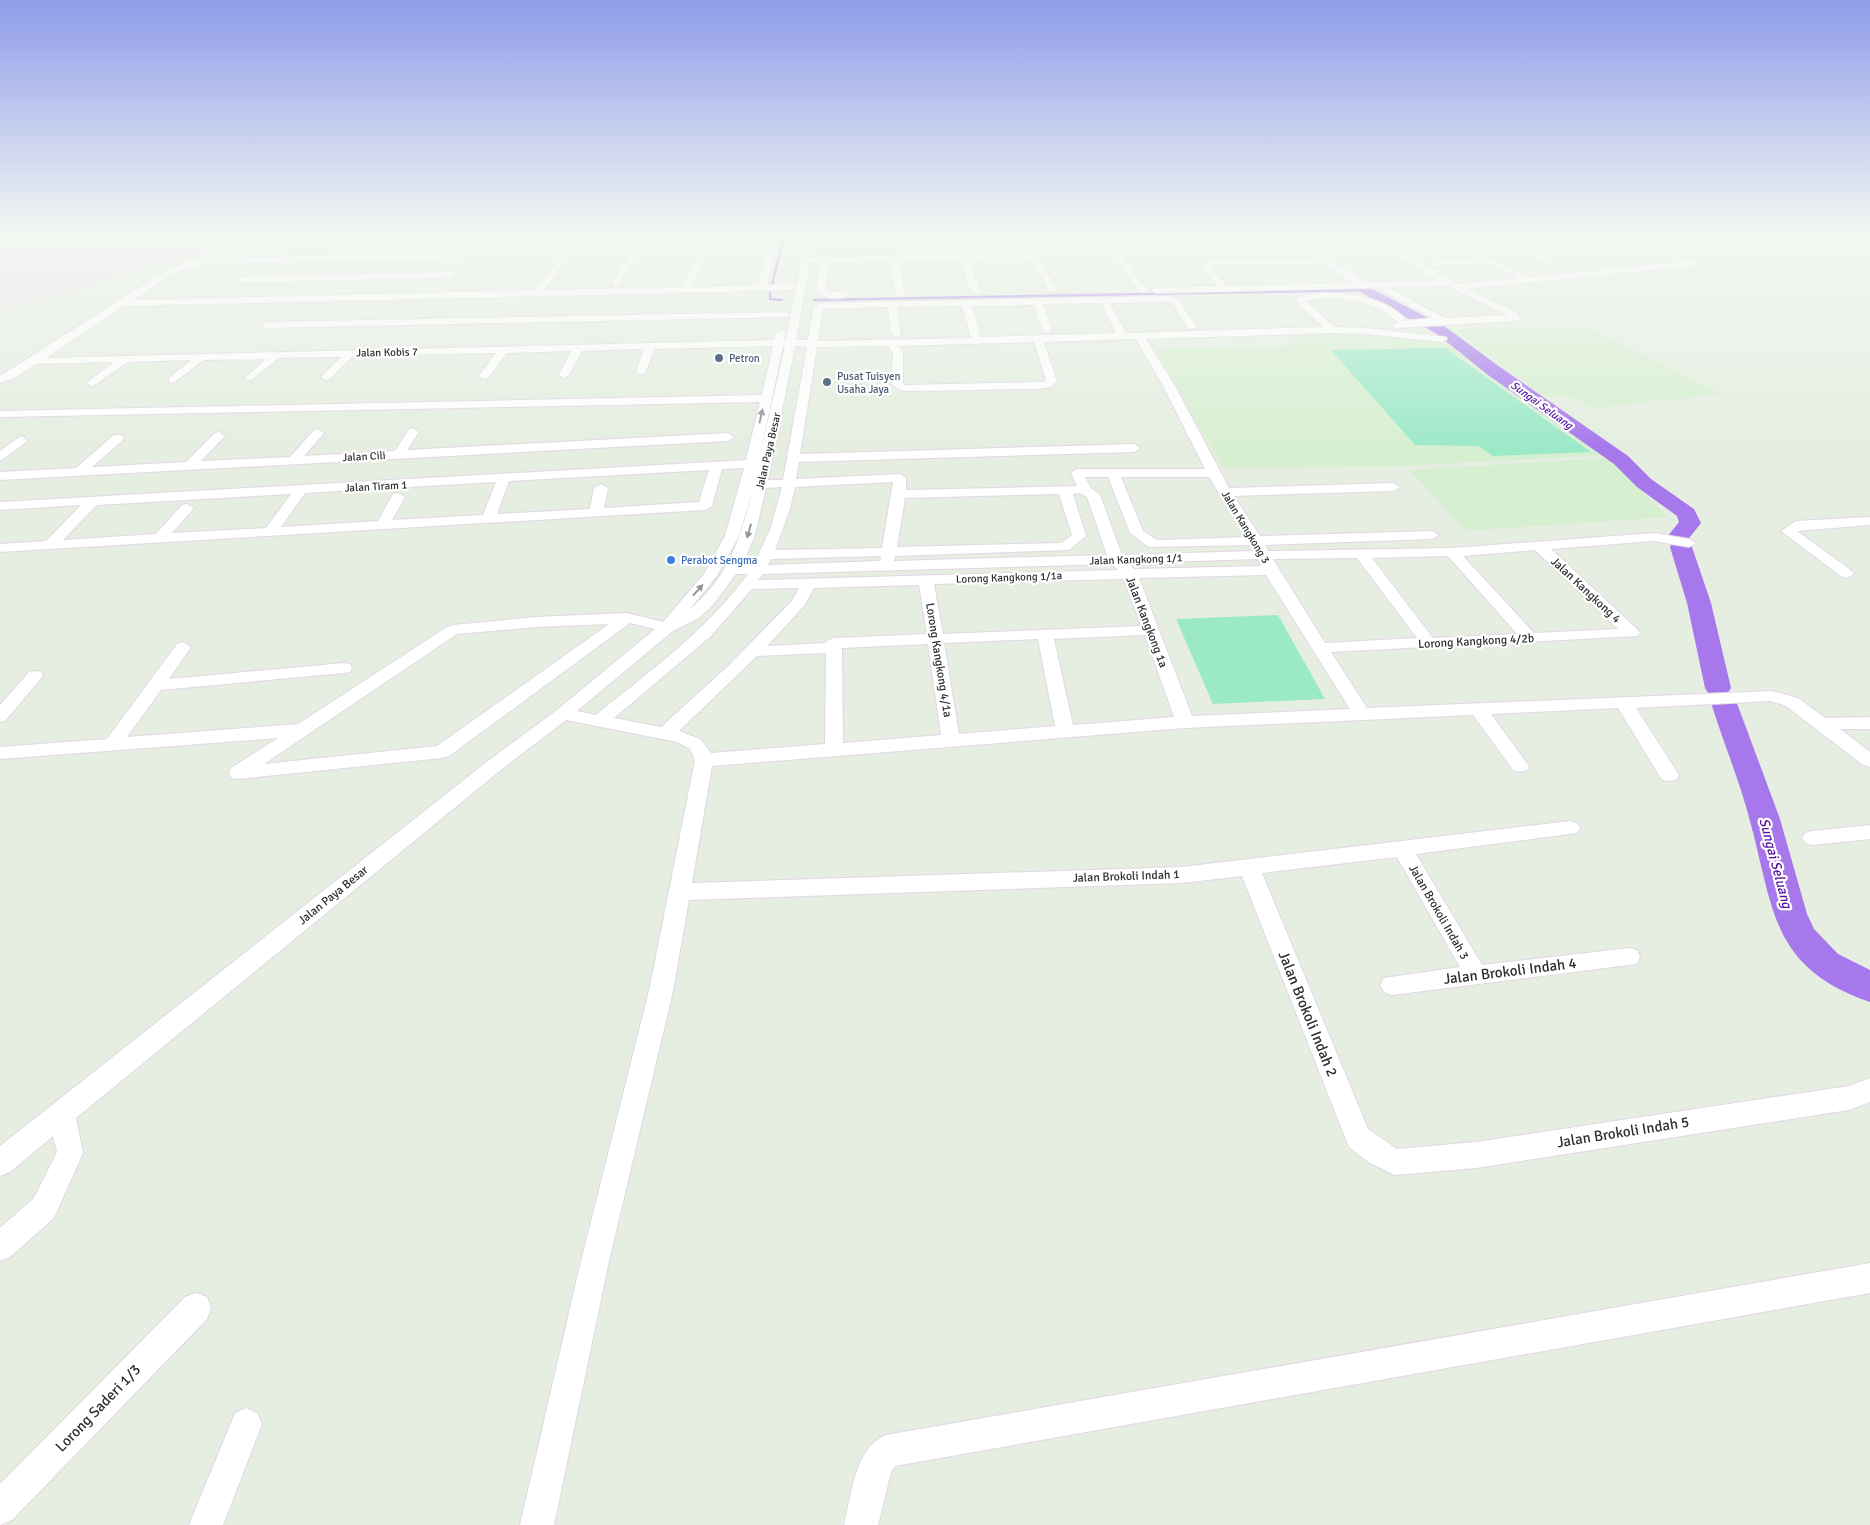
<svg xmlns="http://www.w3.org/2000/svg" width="1870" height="1525" viewBox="0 0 1870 1525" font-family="Signika,sans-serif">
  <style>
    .industrial { fill: #e7e1e5 }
    .education { fill: #d7efd1 }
    .pitch { fill: #9ce9c8 }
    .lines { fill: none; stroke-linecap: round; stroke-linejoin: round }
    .stream { stroke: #a778ec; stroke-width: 2.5 }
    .river { fill: #a778ec; fill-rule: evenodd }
    .minor-casing { stroke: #e4d6e5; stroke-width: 2 }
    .minor { fill: #fff; fill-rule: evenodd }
    .oneway { fill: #969696 }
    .service-dot { fill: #5c6f8a; stroke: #fff; stroke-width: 2 }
    .shop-dot { fill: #3f7fe0; stroke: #fff; stroke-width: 2 }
    .labels { text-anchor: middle; stroke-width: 4.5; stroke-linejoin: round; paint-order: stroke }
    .far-street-label { font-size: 11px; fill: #2e2e2e; stroke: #fff }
    .far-service-label { font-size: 11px; fill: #4e5e75; stroke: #fff; text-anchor: start }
    .far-water-label { font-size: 11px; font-style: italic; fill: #56119e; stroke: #fff }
    .far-shop-label { font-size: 11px; fill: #366cbe; stroke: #fff; text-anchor: start }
    .street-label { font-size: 12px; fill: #2e2e2e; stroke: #fff }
    .water-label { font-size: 14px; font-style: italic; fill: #56119e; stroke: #fff }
    .near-street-label { font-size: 15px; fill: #2e2e2e; stroke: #fff }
  </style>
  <rect width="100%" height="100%" fill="#e5eee1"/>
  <path class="industrial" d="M0 235H259L196 257 0 312Z"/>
  <path class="education" d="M1591 328 1722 394 1593 408 1567 395 1546 398 1452 329Z
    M1289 334H1371L1450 344 1607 455 1400 466 1223 468 1155 349 1298 345Z
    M1608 458 1668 517 1466 531 1409 470Z"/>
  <path class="pitch" d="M1445 348 1591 452 1493 456 1479 446 1415 445 1331 350Z
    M1278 615 1325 699 1213 704 1176 619Z"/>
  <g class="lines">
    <path class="stream" d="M772 285 784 235
      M770 291V299L782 300
      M814 300 1367 290"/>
    <path class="river" d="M1367 286 1447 328 1500 367 1628 456 1651 479 1694 509 1701 523 1686 542 1692 547 1711 603 1731 688 1727 694 1718 696 1709 694 1705 688 1687 603 1670 547 1673 542 1667 537 1679 522 1677 516 1637 487 1614 464 1488 375 1437 334 1362 293 1360 290Z
      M1725 698 1735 700 1738 706 1780 819 1807 914 1814 929 1838 954 1870 970V1002C1771 968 1774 910 1750 821 1740 782 1724 744 1712 706L1715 700Z"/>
    <defs>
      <path id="minor" d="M419 235H427L410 254 468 252 472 255 468 258 222 264 218 261 174 273 133 300 535 290 576 238 484 239 480 237 483 235H592L584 237 544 290 683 287 706 235H714L692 287 758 285 772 235H780L767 285 791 284 796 287 791 290 762 291 124 306 46 358 774 340 776 333 781 330 786 333 784 340H786L803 251 801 235H809L810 243 1249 235H1368L1399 249 1457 284 1518 278 1485 263 1432 267V263L1435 262 1475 259 1424 235C1434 235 1441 241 1450 240 1480 239 1509 235 1539 235L1535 237 1508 240 1538 252 1620 245 1587 235H1600L1628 242 1783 235H1839L1835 237 1643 246 1646 248 1642 250 1626 246 1622 249 1547 257 1552 260 1548 263 1497 241 1456 245 1530 277 1695 260 1699 263 1695 266 1466 289 1514 311 1521 318 1516 321 1396 328 1391 325 1399 322C1392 319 1386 313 1379 309 1359 298 1328 296 1306 301L1335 327 1366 328 1446 337 1447 339 1442 342 1366 334 1332 333 1146 339 1175 386 1229 488 1393 483 1400 487 1393 491 1234 496 1260 536 1432 531 1439 535 1432 539 1265 545 1268 551 1452 548 1654 533 1689 539 1696 543 1689 547 1654 541 1551 549 1638 630 1640 633 1638 636 1331 652 1367 708 1772 691 1798 698 1825 718 1870 717V729H1840L1870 752V767L1863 765 1786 706 1771 701 1636 708 1679 775 1676 780 1669 781 1662 780 1618 708 1491 714 1529 766 1527 770 1520 772 1513 770 1473 715 1185 728 712 766 692 883 1182 867 1570 821 1577 823 1580 828 1577 833 1416 854 1482 965 1629 948 1637 950 1640 957 1637 964 1392 995 1384 992 1380 985 1384 978 1460 967 1397 857 1262 873 1368 1129 1397 1149 1476 1142 1849 1086 1870 1078V1102L1849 1110 1476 1168 1395 1175 1368 1162 1349 1147 1242 876 1182 883 689 900 673 991 609 1261 554 1525H520L581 1261 649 991 695 760 690 749 677 742 566 720 502 769 76 1118 83 1153 54 1218 10 1257 0 1261V1228L34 1198 57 1152 53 1136 10 1172 0 1176V1146L488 761 557 710 655 629 630 623 449 756 442 758 238 779 231 778 229 773 231 768 278 738 0 759V747L107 739 177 644 183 642 191 647 169 679 344 663 350 664 352 668 350 672 344 673 161 690 127 737 298 724 447 627 453 625 535 617 627 613 663 622 704 574 725 536 744 468 722 469 712 506 705 510 0 552V544L46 541 81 505 0 510V502L746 460 760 402 0 417V411L762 395 773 346 654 349 646 372 641 375 636 372 644 349 582 351 569 375 564 378 559 375 571 351 507 353 488 378 484 379 479 376 496 353 353 356 330 379 326 380 321 377 341 357 279 358 250 381 245 378 266 359 204 360 173 383 169 382V378L191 360 128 362 93 386 87 383 89 381 114 362 36 364 15 378 0 383V376L168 269C186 265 251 229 266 240L224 258 400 254ZM1361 237 1393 253 1438 281 1365 282 1351 271 1313 252 1309 255 1314 259 1206 261 1201 266 1217 286 1156 287 1151 290 1156 293 1447 286 1508 315 1445 318 1387 287 1382 290 1384 292 1432 318 1402 321 1405 319C1384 295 1328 287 1299 297L1296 301 1323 327 1126 333 1110 303 1168 302 1172 303 1189 329 1197 327 1178 299 1169 296 819 303 814 306 808 340H796L810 262H820L816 292C824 299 840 301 849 295L844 292 826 291 828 262 890 261 895 294 900 297 905 294 899 261 960 259 971 292 976 295 981 292 968 259 1024 258 1033 261 1050 292 1058 290 1039 257 1025 252 810 258 811 248ZM1323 264 1354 283 1226 286 1210 266ZM1101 303 1116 333 981 337 972 306 1034 305 1042 330 1047 333 1052 330 1043 304ZM962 306 971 338 818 341 823 309 888 307 891 334 896 337 901 334 897 307ZM1136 339 1163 386 1205 469H1077L1071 473 1077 486 906 490V478L900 474 796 479 799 462 1134 452 1140 448 1134 444 800 454 817 347 889 346 893 354 891 384 903 391 1038 389 1051 387 1057 381 1044 342ZM1034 342 1046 380 1044 382 905 385 903 383V354L899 346ZM783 346H785L759 460ZM795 346 807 347 783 480H768ZM709 470 699 502 604 508 608 488 601 484 594 488 590 509 497 514 509 481ZM1085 477H1108L1130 533 1149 547 1251 545 1254 551 1122 555 1100 495 1091 488ZM1121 477H1209L1246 537 1157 540 1143 531ZM496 482 483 515 392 520 405 497 398 493 393 494 378 521 281 527 305 493ZM893 482 882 548 775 550 790 509 795 487ZM782 487 771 527 755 562 754 565H742L755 535 766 488ZM753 489C741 537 729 577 689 610L717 576 739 536ZM1080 493 1087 497 1107 555 894 561 895 556 1069 550 1086 536 1073 494ZM291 494 266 528 172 533 194 508 187 504 182 505 156 534 63 540 97 505ZM1059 494 1072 535 1061 543 897 547 905 498ZM1535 550 1618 629 1534 633 1463 556ZM881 556 880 561 768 565 771 559ZM1448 556 1517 634 1433 638 1372 558ZM1357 558 1417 638 1325 643 1273 559ZM1258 559 1261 566 1134 569 1128 563ZM1112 564 1118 570 758 580 763 574ZM736 574H748C707 630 650 671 596 715L577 711 673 631 699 618 712 606ZM1266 575 1350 709 1192 716 1139 578ZM1124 579 1141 626 943 634 934 584ZM919 585 927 634 834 638 828 640 826 643 767 646 804 606 814 588ZM799 588 792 601 726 668 661 727 614 718 710 637 752 589ZM609 624 437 746 264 764 457 634 535 627ZM1145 635 1174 717 1073 725 1054 639ZM1038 639 1055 726 959 734 944 643ZM928 644 941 735 843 743 842 648ZM826 653 825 744 711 753 700 739 679 731 757 656Z
        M642 235H650L619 286H613L612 284Z
        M352 239H355V243L311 244 307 242 311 240Z
        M1113 251H1119L1147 290 1145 292H1139L1112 253Z
        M451 272 454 273V277L242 283 238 280 242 277Z
        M785 312 790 315 788 317 266 328 261 325 266 322Z
        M413 428 419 432 407 450 728 433 734 437 728 441 0 480V472L76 468 114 435H122L124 438 122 441 92 467 186 462 215 433 219 432 225 436 201 461 290 457 314 430 318 429 324 433 304 456 395 451 409 429Z
        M21 436 27 440 25 443 0 461V451Z
        M1870 517V525L1797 531 1852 571 1854 574 1847 578 1842 577 1781 531 1796 521Z
        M35 671 41 672 43 676 6 720 0 722V705L29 672Z
        M1870 825V839L1812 845 1805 843 1802 838 1805 833 1812 831Z
        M1870 1263V1293L895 1466 891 1472 878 1525H844C852 1495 854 1448 886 1435Z
        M196 1293 207 1297 211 1308 207 1319 12 1520 0 1525V1484L185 1297Z
        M246 1408 257 1413 262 1424 223 1525H189L235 1413Z"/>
    </defs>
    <use href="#minor" class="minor-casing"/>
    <use href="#minor" class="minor"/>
  </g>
  <defs><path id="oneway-solid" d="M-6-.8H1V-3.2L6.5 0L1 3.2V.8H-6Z" transform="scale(1.25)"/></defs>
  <g class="oneway">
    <use href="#oneway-solid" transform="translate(761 416) rotate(-78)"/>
    <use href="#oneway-solid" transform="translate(749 531) rotate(106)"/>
    <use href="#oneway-solid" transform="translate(698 590) rotate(-48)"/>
  </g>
  <linearGradient id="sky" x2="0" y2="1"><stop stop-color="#8e9cea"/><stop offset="0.52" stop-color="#f3f7f2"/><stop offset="1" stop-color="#f3f7f2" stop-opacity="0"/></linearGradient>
  <rect width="1870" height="448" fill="url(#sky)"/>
  <g class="service-dot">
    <circle cx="719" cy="358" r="5"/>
    <circle cx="827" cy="382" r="5"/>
  </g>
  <circle class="shop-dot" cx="671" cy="560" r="5"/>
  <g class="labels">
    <g class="far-street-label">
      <text transform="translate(387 352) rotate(-1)" y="4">Jalan Kobis 7</text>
      <text transform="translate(768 451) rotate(-77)" y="4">Jalan Paya Besar</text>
      <text transform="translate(364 456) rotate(-3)" y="4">Jalan Cili</text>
      <text transform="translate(376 486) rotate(-3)" y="4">Jalan Tiram 1</text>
      <text transform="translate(1246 527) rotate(59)" y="4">Jalan Kangkong 3</text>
      <text transform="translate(1136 559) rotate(-2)" y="4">Jalan Kangkong 1/1</text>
      <text transform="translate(1009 577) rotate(-2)" y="4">Lorong Kangkong 1/1a</text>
    </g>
    <g class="far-service-label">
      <text x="729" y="362">Petron</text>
      <text x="837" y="380">Pusat Tuisyen<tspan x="837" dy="13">Usaha Jaya</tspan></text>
    </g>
    <g class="far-water-label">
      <text transform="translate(1542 405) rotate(36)" y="4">Sungai Seluang</text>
    </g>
    <g class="far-shop-label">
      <text x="681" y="564">Perabot Sengma</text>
    </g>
    <g class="street-label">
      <text transform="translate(1586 590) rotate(43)" y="4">Jalan Kangkong 4</text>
      <text transform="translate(1147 622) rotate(69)" y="4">Jalan Kangkong 1a</text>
      <text transform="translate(1476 641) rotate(-3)" y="4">Lorong Kangkong 4/2b</text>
      <text transform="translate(939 660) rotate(81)" y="4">Lorong Kangkong 4/1a</text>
      <text transform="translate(1126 876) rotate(-2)" y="4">Jalan Brokoli Indah 1</text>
      <text transform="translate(333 895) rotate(-39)" y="4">Jalan Paya Besar</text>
      <text transform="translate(1439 912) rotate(60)" y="4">Jalan Brokoli Indah 3</text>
    </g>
    <g class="water-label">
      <text transform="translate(1776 863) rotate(75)" y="5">Sungai Seluang</text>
    </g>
    <g class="near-street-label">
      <text transform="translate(1510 971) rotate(-7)" y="5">Jalan Brokoli Indah 4</text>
      <text transform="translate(1308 1014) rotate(68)" y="5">Jalan Brokoli Indah 2</text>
      <text transform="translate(1623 1132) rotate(-9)" y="5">Jalan Brokoli Indah 5</text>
      <text transform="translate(98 1408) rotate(-46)" y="5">Lorong Saderi 1/3</text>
    </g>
  </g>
</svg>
